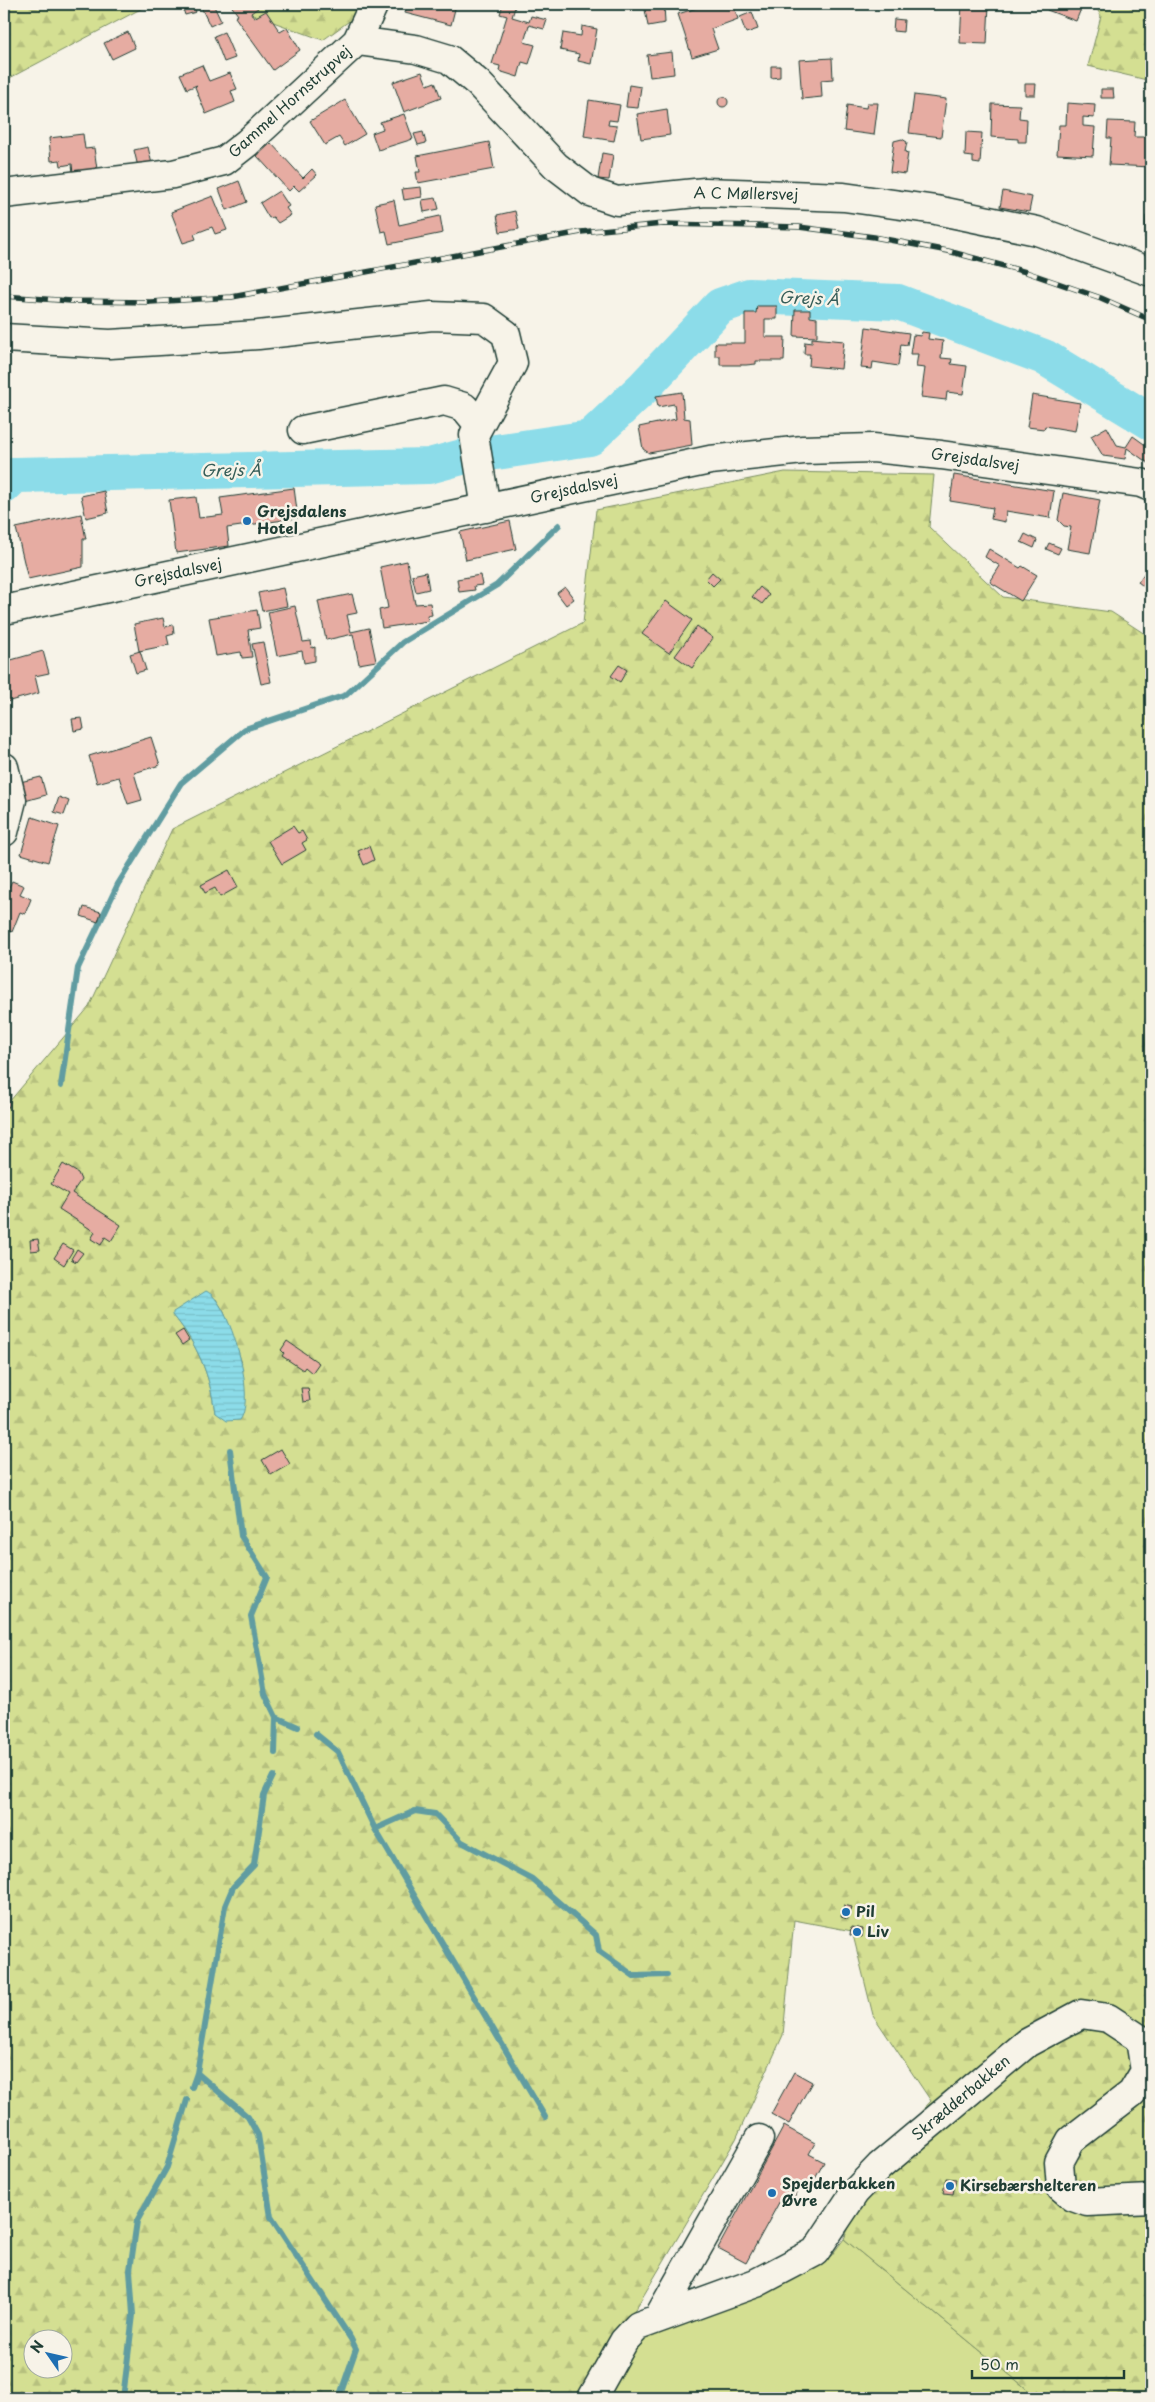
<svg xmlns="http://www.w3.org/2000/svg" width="1155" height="2402" viewBox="0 0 1155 2402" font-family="'Playpen Sans',sans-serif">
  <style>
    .green { fill: #d4df92; stroke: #7a8e63 }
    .forest { fill: url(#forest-firs); stroke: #7a8e63; fill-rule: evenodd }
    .water { fill: url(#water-rules); stroke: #609ca1 }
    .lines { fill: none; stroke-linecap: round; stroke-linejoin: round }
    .stream { stroke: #609ca1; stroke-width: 6 }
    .river { stroke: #8cdce9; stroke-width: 36 }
    .building { fill: #e6aca2; stroke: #1f3d34 }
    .minor-casing { stroke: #1f3d34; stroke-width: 31 }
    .minor { stroke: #f7f3e8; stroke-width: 28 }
    .rail-casing { stroke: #1f3d34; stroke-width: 5.5 }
    .rail { stroke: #f7f3e8; stroke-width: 4; stroke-dasharray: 11; stroke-linecap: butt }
    .poi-dot { fill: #1f6fb2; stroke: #f7f3e8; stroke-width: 2 }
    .labels { text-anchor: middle; stroke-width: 5; stroke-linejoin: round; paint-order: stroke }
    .street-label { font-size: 15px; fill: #1f3d34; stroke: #f7f3e8 }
    .poi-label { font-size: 15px; font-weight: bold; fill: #1f3d34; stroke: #f7f3e8; text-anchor: start }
    .water-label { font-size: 16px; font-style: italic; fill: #355d58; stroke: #f7f3e8 }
  </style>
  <defs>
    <pattern id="forest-firs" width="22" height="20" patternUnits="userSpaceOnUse" patternTransform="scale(1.25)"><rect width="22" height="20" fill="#d4df92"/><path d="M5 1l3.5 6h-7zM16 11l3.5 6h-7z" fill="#b6c07e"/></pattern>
    <pattern id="water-rules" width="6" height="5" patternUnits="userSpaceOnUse" patternTransform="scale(1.25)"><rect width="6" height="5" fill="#8cdce9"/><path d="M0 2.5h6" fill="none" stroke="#78bec8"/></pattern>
  </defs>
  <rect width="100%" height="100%" fill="#f7f3e8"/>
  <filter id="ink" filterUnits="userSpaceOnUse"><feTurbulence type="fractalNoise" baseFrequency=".02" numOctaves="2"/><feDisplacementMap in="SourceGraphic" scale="10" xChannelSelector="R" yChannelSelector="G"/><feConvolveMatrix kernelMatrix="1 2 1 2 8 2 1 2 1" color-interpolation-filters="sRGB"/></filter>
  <g filter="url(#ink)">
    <path class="green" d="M844 2239 1038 2398H602L633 2344 831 2256Z"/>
    <path class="forest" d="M4 4H150L4 81Z
      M236 4H358L352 19 323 40 240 10Z
      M1094 4H1151V81L1088 66 1101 16Z
      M785 472 934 475 929 527 1003 597 1111 612 1151 638V2398H1038L844 2239 877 2160 931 2101 873 2015 852 1931 794 1920 783 2035 736 2139 583 2398H4V1108L89 1007 172 829 583 623 596 510ZM216 1299 224 1312 242 1363 215 1413C210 1375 198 1345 173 1315ZM32 2340H62V2370H32Z"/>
    <path class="water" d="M206 1291C230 1301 257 1398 240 1420L226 1421 215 1413C210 1375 198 1345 173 1315V1312Z"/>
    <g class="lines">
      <path class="stream" d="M4 466 15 475
        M61 1086 78 968 118 884 181 783 245 729 346 695 403 642 497 585 559 525
        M230 1450 241 1536 267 1577 251 1616 265 1694 276 1717 275 1753
        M276 1717 298 1727
        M316 1734 338 1752 375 1829 415 1811 435 1814 462 1842 532 1879 596 1935 599 1951 634 1976 667 1975
        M375 1829 545 2117
        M197 2073 248 2117 258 2135 271 2217 351 2339 356 2349 339 2398
        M192 2087 197 2073 225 1906 233 1887 254 1865 264 1795 273 1776
        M123 2398 133 2315 130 2270 137 2221 167 2167 187 2100"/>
      <path class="river" d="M496 452 590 438 644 387 720 306 749 296 898 302 1044 357 1151 422
        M4 486 15 475 429 466 462 457"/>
    </g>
    <path class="building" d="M193 4 196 12 185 15 182 6Z
      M208 4H213L221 21 210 26 201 7Z
      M230 4H255L258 8 251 13 254 18 266 11 280 32 287 28 300 50 273 70 235 17 238 15Z
      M408 4H451L456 5 451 25 405 13Z
      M503 4H516L512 17 529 22 531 16 547 20 544 29 529 25 524 42 535 45 529 64 522 62 518 77 499 71 500 66 492 64 507 16 500 14Z
      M644 4H664L665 23 648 26Z
      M709 4H733L738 19 711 29 718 49 692 57 678 14Z
      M962 4H989L987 44 960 43Z
      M1046 4H1083L1076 21 1047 10 1049 5Z
      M752 12 758 29 746 33 740 17Z
      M894 19 904 20 903 32 893 31Z
      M582 26 597 29 591 64 578 61 579 54 560 50 563 33 581 36Z
      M128 32 135 48 112 59 104 43Z
      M224 32 235 58 224 62 214 36Z
      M672 52 674 74 650 77 647 55Z
      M832 58 833 79 821 80 822 97 802 99 799 60Z
      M202 65 209 81 230 73 237 89 231 91 235 102 206 114 195 87 197 85 187 89 180 74Z
      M771 66H780V77L771 78Z
      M422 72 427 85 435 82 441 98 404 112 393 82Z
      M1025 84H1036L1035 95H1025Z
      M629 85 641 87 638 108 626 107Z
      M1101 89H1113L1114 98H1101Z
      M914 95 946 99 941 137 909 133Z
      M718 102a5 5 0 1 1 10 0a5 5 0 1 1-10 0Z
      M345 100 365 134 345 146 339 137 325 145 310 121Z
      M589 100 620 105 617 121 609 120 608 125 617 126 614 141 584 136Z
      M867 103H878L874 135 844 131 847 105 866 108Z
      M1067 103 1095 105 1094 118 1083 117V126L1095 127 1093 156 1057 154 1059 125H1066Z
      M992 104 1020 105 1019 118 1027 119 1026 142H1018V139L991 137Z
      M667 109 670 135 641 139 637 114Z
      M404 114 413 139 378 150 372 133 383 129 380 122Z
      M1108 121 1135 122 1134 137H1151V167L1109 165 1111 138H1107Z
      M423 132 426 143 418 145 414 134Z
      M966 132 982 133 980 164 973 163V157L965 156Z
      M83 134 85 149 94 148 97 169 87 170 85 174 73 173 72 164 61 166 60 160 51 161 49 138Z
      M902 139 907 142 905 152 908 153 905 174 890 172 894 141Z
      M489 142 494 169 418 183 416 172H420L417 156Z
      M271 143 303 178 312 169 317 175 299 191 294 186 289 191 257 156Z
      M148 147 152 164 138 167 134 150Z
      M602 153 613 155 609 180 598 179Z
      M239 181 247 202 227 210 219 189Z
      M421 187 422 197 404 200 402 189Z
      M279 191 289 206 286 208 291 215 278 223 273 217 269 218 260 203Z
      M1003 191 1032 197 1029 212 1000 207Z
      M213 196 227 230 215 234 212 227 194 234 196 239 183 243 171 212Z
      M436 198 439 209 424 212 422 200Z
      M394 200 399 225 440 216 443 233 389 244 386 231 381 232 375 204Z
      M515 211 519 229 500 232 497 215Z
      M1146 216H1151V238H1145Z
      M757 306H777V319H765V337H785L784 361H756V364L746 365H720V356H715V343H745V313H756Z
      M795 310H810V317L817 318V337L794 336Z
      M866 327 909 333 907 345 901 344 898 366 873 362 872 369 861 368Z
      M922 332 929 333 928 339 943 341 941 358 952 359 951 364 967 366 963 394 947 392 946 400 921 397 925 368 916 367 918 354H910L913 335 921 336Z
      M812 338 844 341 841 369 809 366 810 354H804L805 342 812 343Z
      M682 392 684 418 690 419 692 445 649 453 643 449 639 427 676 419 674 404 658 407 656 396Z
      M1032 395 1080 403 1075 431 1045 426 1044 429 1027 427Z
      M1107 427 1117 445 1126 447 1133 436 1151 449V458L1148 463 1127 448 1125 459 1103 456 1091 436Z
      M954 475 1054 491 1050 518 1006 511 1005 522 991 519 993 508 950 501Z
      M294 488 298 518 227 528 229 546 176 553 169 500 196 497 199 518 223 515 220 498Z
      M104 491 108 513 86 518 81 496Z
      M1063 493 1100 500 1090 553 1067 549 1071 527 1064 526 1058 520Z
      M81 514 86 539H83V567L28 579 16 528Z
      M510 521 516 549 466 560 460 532Z
      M1025 534 1037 540 1034 548 1021 542Z
      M1049 543 1061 548 1058 554 1046 549Z
      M989 549 1020 568 1022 566 1037 575 1021 601 990 582 1000 566 985 557Z
      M407 561 415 604 430 603 432 615 427 616 428 621 382 628 379 610 388 608 380 567Z
      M1151 564V592L1138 582Z
      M426 572 429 589 416 592 412 575Z
      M712 572 720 579 713 586 706 579Z
      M480 575 482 585 474 586 475 590 459 592 457 579Z
      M565 587 574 599 566 605 557 593Z
      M760 587 769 595 762 604 752 597Z
      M283 588 287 606 262 611 258 593Z
      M352 594 357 613 347 615 351 632 369 628 376 661 359 664 353 634 326 640 318 601Z
      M666 601 692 620 669 653 642 634Z
      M295 606 303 642 311 641 312 648 315 647V661L304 663 302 651 277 656 268 612Z
      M257 610 260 628 248 630 252 657 242 658 241 652 216 656 209 618Z
      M163 618 165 627 173 625 174 634 167 636 169 645 139 651 134 624Z
      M697 626 713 638 692 668 675 656Z
      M263 642 271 682 261 684 252 644Z
      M43 651 49 673 35 676 39 693 6 702 4 692V662Z
      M140 651 146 670 136 673 130 654Z
      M619 665 627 670 620 682 611 676Z
      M82 718 84 729 74 731 72 719Z
      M151 737 160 765 134 773 142 800 128 804 119 777 97 783 89 756Z
      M41 777 46 795 25 801 20 782Z
      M59 797 69 801 64 815 54 812Z
      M32 817 59 826 48 862 21 854Z
      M293 826 298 833 302 831 307 840 302 843 306 850 282 864 268 841Z
      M369 846 374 860 364 865 358 851Z
      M229 870 238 887 220 897 215 888 205 893 201 885Z
      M12 881 24 886 20 894 31 899 25 914 20 912 12 932 6 930 4 935V887L8 889Z
      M84 907 101 912 98 922 81 916Z
      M4 1093 11 1094 9 1107 4 1106Z
      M63 1164 78 1173 81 1180 72 1193 121 1225 111 1241 105 1237 101 1245 91 1239 95 1232 59 1209 68 1194 51 1184Z
      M38 1239 40 1250 31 1251 30 1240Z
      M63 1244 73 1250 64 1265 54 1258Z
      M77 1249 83 1253 76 1262 71 1259Z
      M183 1330 189 1340 182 1345 175 1335Z
      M287 1341 319 1363 312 1373 305 1367 303 1370 282 1356 284 1353 281 1350Z
      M301 1388H308L310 1401 303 1402Z
      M281 1449 290 1464 271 1475 262 1460Z
      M844 1905 852 1907 848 1919 841 1917Z
      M851 1927 863 1929 862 1937 850 1935Z
      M794 2072 812 2082 789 2124 771 2114Z
      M784 2126 815 2143 809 2154 824 2162 809 2190 800 2185 792 2202 782 2197 746 2263 718 2248Z
      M946 2178 956 2179 953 2194 943 2193Z"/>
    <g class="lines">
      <defs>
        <path id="minor" d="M357 41 416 49 449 59 478 83 556 166 590 192 617 201 705 192 844 197 936 210 1037 231 1151 272
          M4 194 173 174 224 161 247 143 357 41 374 4
          M4 338 110 344 258 335 432 316 484 318 506 334 513 363 474 435 486 508
          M303 430 444 401 464 407 479 425
          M4 610 710 460 803 450 873 448 941 455 1141 483 1151 487
          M4 767 12 800 4 832
          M658 2318 759 2139
          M592 2398 624 2341 638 2326 756 2283 815 2252 855 2192 880 2166 1027 2043 1081 2014 1108 2018 1140 2039 1145 2071 1132 2093 1071 2140 1059 2162 1061 2187 1073 2197 1087 2202 1151 2199"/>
      </defs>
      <use href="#minor" class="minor-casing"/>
      <use href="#minor" class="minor"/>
      <defs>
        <path id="rail" d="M4 296 71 301 150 302 232 297 581 232 663 224 799 227 874 237 948 251 1026 272 1101 298 1151 320"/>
      </defs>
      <use href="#rail" class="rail-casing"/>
      <use href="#rail" class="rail"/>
    </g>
  </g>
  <g class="poi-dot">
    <circle cx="247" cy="521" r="5"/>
    <circle cx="846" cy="1912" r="5"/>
    <circle cx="857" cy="1932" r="5"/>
    <circle cx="950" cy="2186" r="5"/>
    <circle cx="772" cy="2193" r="5"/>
  </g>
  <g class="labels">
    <g class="street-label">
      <text transform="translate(290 102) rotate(-42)" y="5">Gammel Hornstrupvej</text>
      <text transform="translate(746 194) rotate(1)" y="5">A C Møllersvej</text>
      <text transform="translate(975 460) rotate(8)" y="5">Grejsdalsvej</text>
      <text transform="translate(574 489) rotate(-12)" y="5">Grejsdalsvej</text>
      <text transform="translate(178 573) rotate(-12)" y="5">Grejsdalsvej</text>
      <text transform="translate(961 2098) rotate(-40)" y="5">Skrædderbakken</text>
    </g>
    <g class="poi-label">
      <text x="257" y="517">Grejsdalens<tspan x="257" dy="17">Hotel</tspan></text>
      <text x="856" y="1917">Pil</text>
      <text x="867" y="1937">Liv</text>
      <text x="782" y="2189">Spejderbakken<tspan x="782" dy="17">Øvre</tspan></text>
      <text x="960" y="2191">Kirsebærshelteren</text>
    </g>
    <g class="water-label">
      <text transform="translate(809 298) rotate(2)" y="6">Grejs Å</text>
      <text transform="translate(231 470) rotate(-1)" y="6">Grejs Å</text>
    </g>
  </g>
  <rect width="1155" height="2402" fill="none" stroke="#f7f3e8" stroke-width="20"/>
  <rect x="10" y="10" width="1135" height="2382" fill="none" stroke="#1f3d34" stroke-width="2" filter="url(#ink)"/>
  <g transform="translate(48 2354) rotate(304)"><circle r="24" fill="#f7f3e8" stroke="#a1aaa0"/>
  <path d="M0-4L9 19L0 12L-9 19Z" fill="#1f6fb2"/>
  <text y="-8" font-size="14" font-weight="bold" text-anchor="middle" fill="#1f3d34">N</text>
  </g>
  <path d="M972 2370v8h152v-8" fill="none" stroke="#1f3d34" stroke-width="2.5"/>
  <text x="980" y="2370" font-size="15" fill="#1f3d34" stroke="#f7f3e8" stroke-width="4" paint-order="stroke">50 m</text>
</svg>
